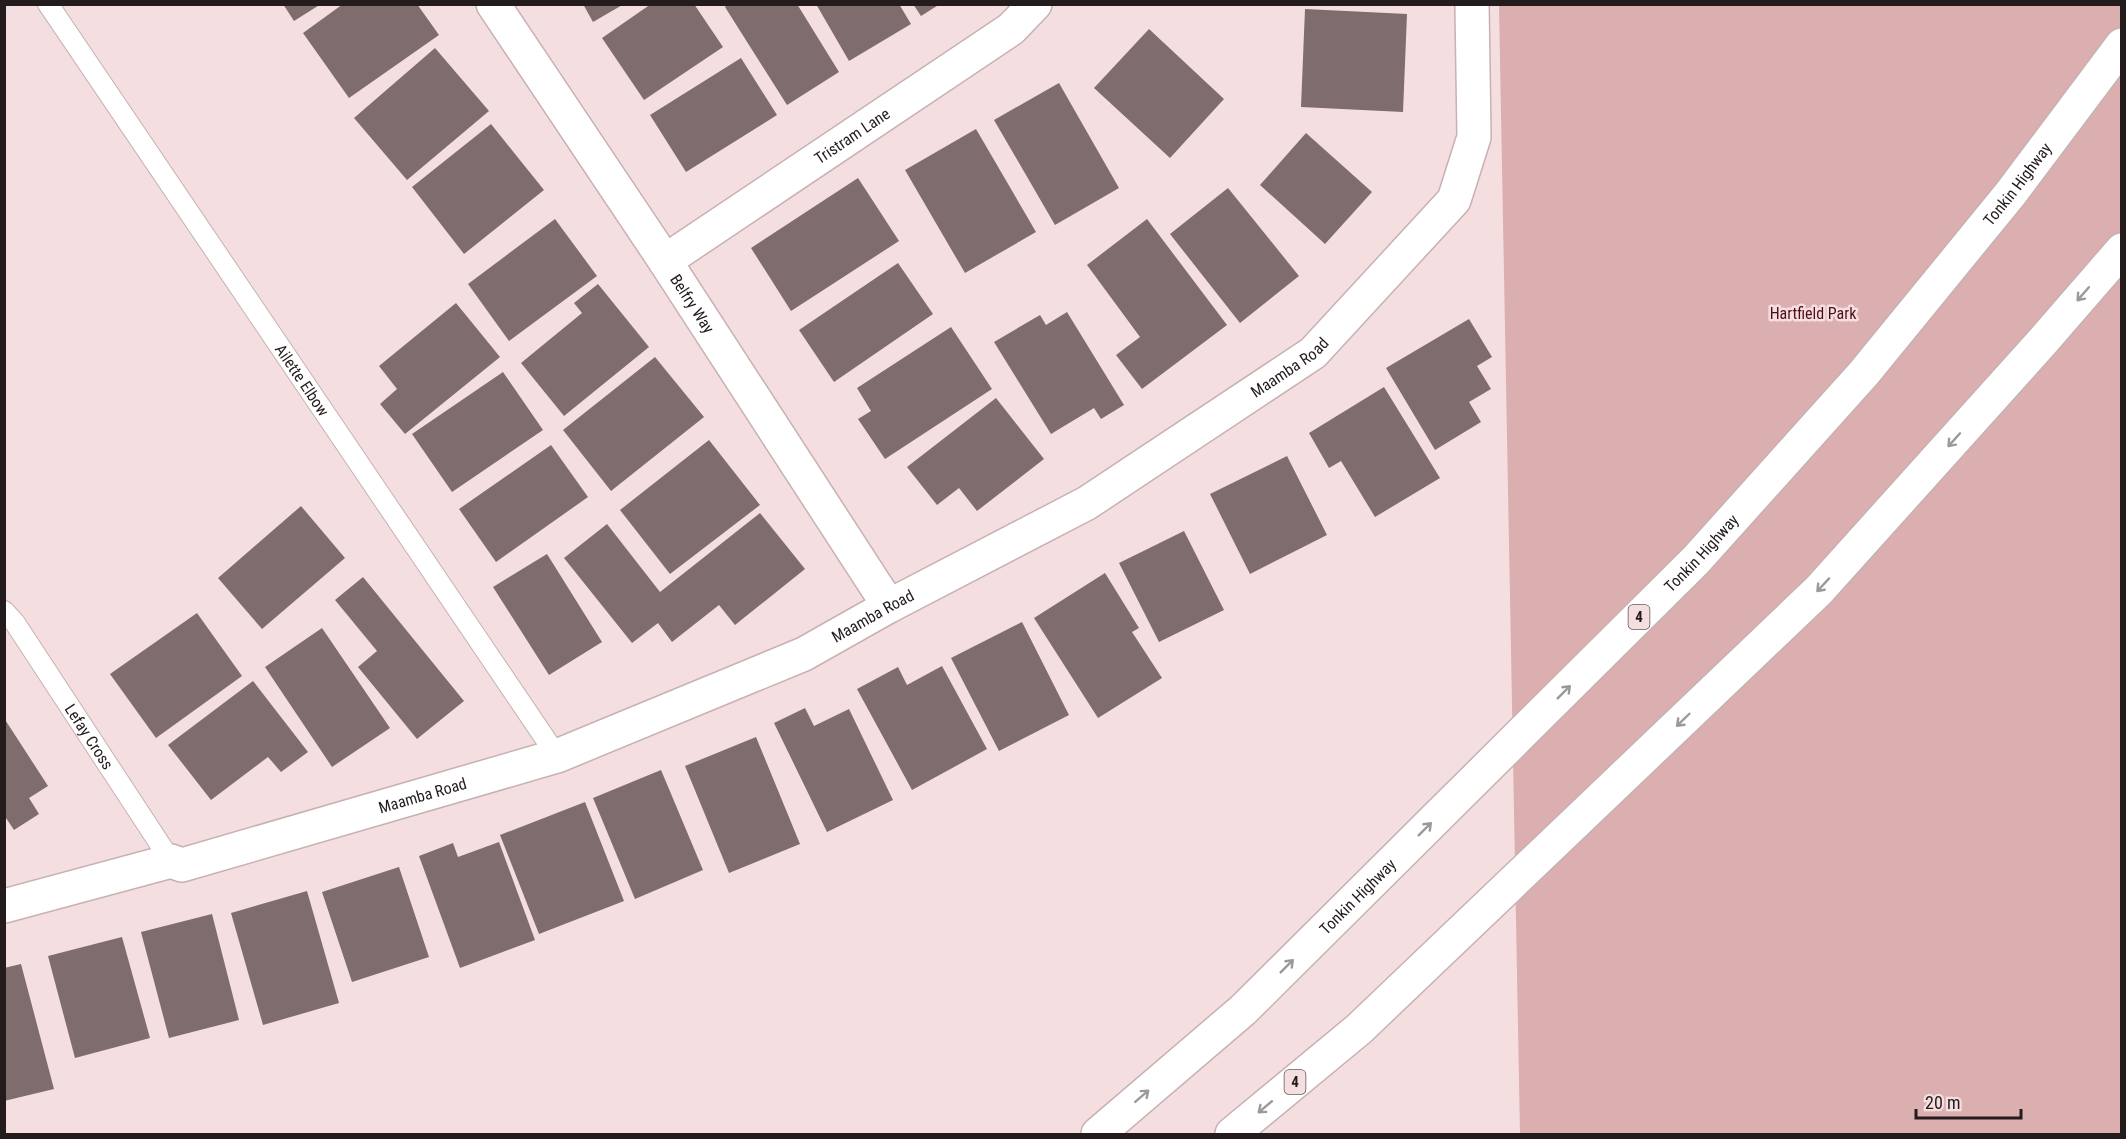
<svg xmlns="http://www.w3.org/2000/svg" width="2126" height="1139" viewBox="0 0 2126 1139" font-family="'Roboto Condensed',sans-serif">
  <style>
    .green { fill: #dbaeb0 }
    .building { fill: #7f6c6c }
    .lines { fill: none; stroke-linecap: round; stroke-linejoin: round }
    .service-casing { stroke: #c7b1b2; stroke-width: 22 }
    .minor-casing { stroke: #c7b1b2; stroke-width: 36 }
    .trunk-casing { stroke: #c7b1b2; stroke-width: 36 }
    .service { stroke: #fff; stroke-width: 20 }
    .minor { stroke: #fff; stroke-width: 33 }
    .trunk { stroke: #fff; stroke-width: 33 }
    .oneway { stroke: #9c9999 }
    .labels { text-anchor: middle; stroke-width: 5; stroke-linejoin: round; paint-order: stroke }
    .shield { fill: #f5dedf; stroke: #635656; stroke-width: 1.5 }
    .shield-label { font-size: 15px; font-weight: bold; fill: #241c1c }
    .street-label { font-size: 16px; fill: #241c1c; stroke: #f5dedf }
    .park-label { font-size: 16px; fill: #500e1b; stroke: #f5dedf }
  </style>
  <rect width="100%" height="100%" fill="#f5dedf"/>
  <path class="green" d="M1499 5H2121V1134H1520Z"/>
  <path class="building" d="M283 4H321L294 21Z
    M343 4H417L439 35 349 98 303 33Z
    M583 4H624L593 22Z
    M651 4H694L723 47 644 100 602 38Z
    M728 4H797L839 72 787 105 725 7Z
    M816 4H899L911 24 849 61Z
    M913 4H940L921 16Z
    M1305 9 1407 14 1403 112 1301 107Z
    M1149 29 1224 99 1170 158 1094 88Z
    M435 48 489 111 407 180 354 118Z
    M741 58 777 115 686 172 650 115Z
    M1059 83 1119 188 1055 225 994 120Z
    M491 124 544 190 464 254 412 187Z
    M976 129 1036 232 965 273 905 170Z
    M1306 133 1372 192 1325 244 1260 185Z
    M858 178 899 241 791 311 751 248Z
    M1228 188 1299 276 1240 323 1170 234Z
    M555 219 597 276 509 341 468 284Z
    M1147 219 1227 325 1142 389 1116 355 1140 337 1087 265Z
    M898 263 933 314 834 382 799 330Z
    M598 284 649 347 564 416 521 363 582 313 574 303Z
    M456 303 500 357 405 434 380 404 397 389 379 366Z
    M1067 312 1124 405 1101 419 1094 408 1051 434 994 342 1040 315 1046 325Z
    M1469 319 1492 357 1477 366 1491 389 1469 402 1481 422 1435 450 1386 368Z
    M951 327 992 389 885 459 858 419 871 411 857 388Z
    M655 357 704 417 611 491 563 430Z
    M503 372 543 430 452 492 412 434Z
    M1384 387 1440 478 1375 517 1341 461 1329 468 1309 433Z
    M996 398 1044 459 977 511 959 488 937 505 907 467Z
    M709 440 760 505 670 574 620 510Z
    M551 445 588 497 496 562 459 509Z
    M1287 456 1327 535 1250 574 1210 494Z
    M301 506 345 558 262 629 218 578Z
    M760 513 805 569 735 625 719 605 672 642 658 623 632 643 564 558 607 524 660 592Z
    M1184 531 1224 610 1159 642 1119 563Z
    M547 554 602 642 549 675 493 587Z
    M1105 573 1139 628 1132 632 1162 678 1098 718 1034 618Z
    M363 577 464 701 417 739 358 667 377 651 335 600Z
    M197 613 242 676 156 738 110 674Z
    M1022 622 1069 715 999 751 951 658Z
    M322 628 390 728 332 767 265 667Z
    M942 666 987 749 912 790 857 689 898 667 907 685Z
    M253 681 308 752 281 772 268 757 211 800 168 745Z
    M805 708 814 726 849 709 893 800 827 832 774 723Z
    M4 718 48 786 29 798 39 814 14 830 4 815Z
    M756 737 800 844 729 873 685 766Z
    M661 770 703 870 635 899 593 798Z
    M585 802 624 901 539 934 500 835Z
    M499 842 535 940 460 968 419 856 453 843 458 857Z
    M399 867 429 957 352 982 322 892Z
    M307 891 339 1003 263 1025 231 913Z
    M212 914 239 1020 169 1038 141 932Z
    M122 937 150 1038 75 1058 48 956Z
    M21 964 54 1089 4 1101V968Z"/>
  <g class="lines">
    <defs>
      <g id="service">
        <path id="s1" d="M48 4 557 756"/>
        <path id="s2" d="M4 611 15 623 171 861"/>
      </g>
      <g id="minor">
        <path id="s3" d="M493 4 665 261 889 606"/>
        <path id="s4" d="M665 261 1011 29 1035 4"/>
        <path id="s5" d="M4 906 171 861 182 865 557 756 804 654 889 606 1087 503 1313 353 1454 200 1474 137 1472 4"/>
      </g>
      <g id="trunk">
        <path id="s6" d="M1098 1134 1243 1010 1696 560 1864 373 2011 193 2122 45"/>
        <path d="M1232 1134 1359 1029 1819 590 2043 341 2122 250"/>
      </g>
    </defs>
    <use href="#service" class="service-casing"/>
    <use href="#minor" class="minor-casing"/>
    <use href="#trunk" class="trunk-casing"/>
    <use href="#service" class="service"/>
    <use href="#minor" class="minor"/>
    <use href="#trunk" class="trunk"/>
  </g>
  <defs><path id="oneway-shaft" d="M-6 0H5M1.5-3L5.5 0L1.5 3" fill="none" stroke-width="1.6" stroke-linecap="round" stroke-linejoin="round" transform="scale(1.5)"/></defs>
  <g class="oneway">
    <use href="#oneway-shaft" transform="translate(2083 294) rotate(131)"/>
    <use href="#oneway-shaft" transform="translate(1954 440) rotate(132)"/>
    <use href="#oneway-shaft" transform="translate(1823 585) rotate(133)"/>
    <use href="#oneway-shaft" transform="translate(1564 692) rotate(-45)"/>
    <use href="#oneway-shaft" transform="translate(1683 720) rotate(136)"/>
    <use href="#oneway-shaft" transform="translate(1425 829) rotate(-45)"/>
    <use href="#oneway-shaft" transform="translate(1287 966) rotate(-45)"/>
    <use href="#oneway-shaft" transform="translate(1142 1096) rotate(-41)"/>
    <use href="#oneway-shaft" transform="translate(1265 1107) rotate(140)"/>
  </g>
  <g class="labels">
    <g class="shield">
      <rect x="1628.5" y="605" width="21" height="24" rx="4.5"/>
      <rect x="1284.5" y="1070" width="21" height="24" rx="4.5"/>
    </g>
    <g class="shield-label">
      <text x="1639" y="622">4</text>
      <text x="1295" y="1087">4</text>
    </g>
    <g class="street-label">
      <text dy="6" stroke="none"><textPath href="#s4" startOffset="225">Tristram Lane</textPath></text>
      <text dy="6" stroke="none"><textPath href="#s6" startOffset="1324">Tonkin Highway</textPath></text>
      <text dy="6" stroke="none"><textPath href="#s3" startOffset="360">Belfry Way</textPath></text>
      <text dy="6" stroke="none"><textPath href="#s5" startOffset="1407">Maamba Road</textPath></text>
      <text dy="6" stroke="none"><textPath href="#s1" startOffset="454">Ailette Elbow</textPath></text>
      <text dy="6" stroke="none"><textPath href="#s6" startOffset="838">Tonkin Highway</textPath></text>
      <text dy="6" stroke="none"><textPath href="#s5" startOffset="921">Maamba Road</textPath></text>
      <text dy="6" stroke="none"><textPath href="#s2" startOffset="152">Lefay Cross</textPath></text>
      <text dy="6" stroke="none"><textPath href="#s5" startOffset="435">Maamba Road</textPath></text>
      <text dy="6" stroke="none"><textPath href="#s6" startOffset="352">Tonkin Highway</textPath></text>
    </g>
    <g class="park-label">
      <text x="1813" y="319">Hartfield Park</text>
    </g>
  </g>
  <rect width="2126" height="1139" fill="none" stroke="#241c1c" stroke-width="12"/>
  <path d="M1916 1109v9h105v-9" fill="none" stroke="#241c1c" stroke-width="3"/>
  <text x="1925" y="1109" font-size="18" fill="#241c1c" stroke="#f5dedf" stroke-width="4.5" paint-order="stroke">20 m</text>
</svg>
